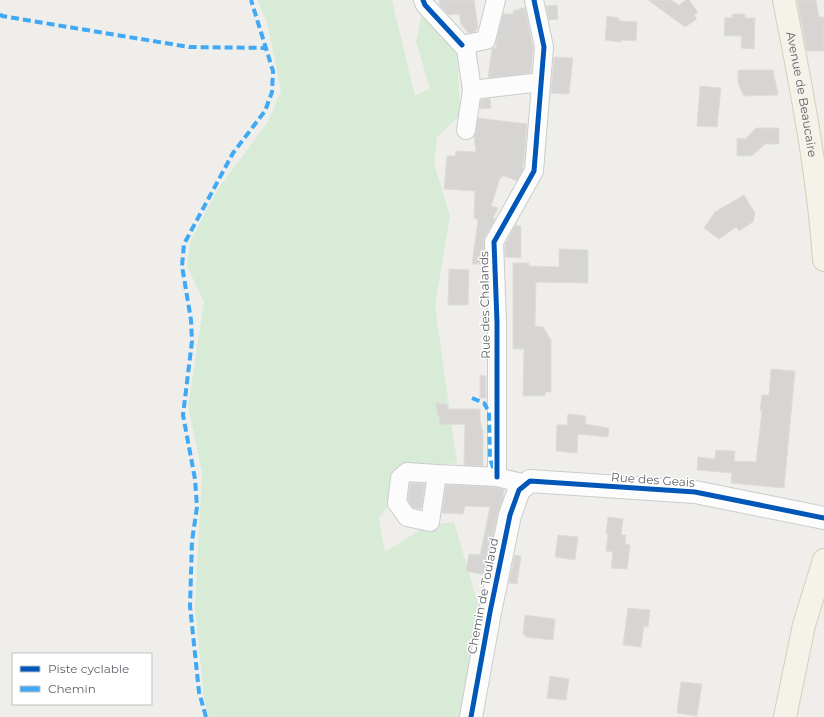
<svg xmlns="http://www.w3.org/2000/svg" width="824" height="717" viewBox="0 0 824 717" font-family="Montserrat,sans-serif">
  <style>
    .green { fill: #d8ebd6 }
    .building { fill: #d6d5d3; stroke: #deddd9 }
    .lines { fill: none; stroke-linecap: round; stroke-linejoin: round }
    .minor-casing { stroke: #cbcccc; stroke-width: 20 }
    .tertiary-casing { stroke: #cbcccc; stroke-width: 24 }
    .primary-casing { stroke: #d7ceb8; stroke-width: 24 }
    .minor { stroke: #fdfcfc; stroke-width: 18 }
    .tertiary { stroke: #fdfcfc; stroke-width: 22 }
    .primary { stroke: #f4f2e9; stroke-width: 22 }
    .quiet { stroke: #3fa9f5; stroke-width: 4; stroke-dasharray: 8 4; stroke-linecap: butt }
    .cycleway-casing { stroke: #fff; stroke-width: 8 }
    .cycleway { stroke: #0057b8; stroke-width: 5 }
    .labels { text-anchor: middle; stroke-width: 3; stroke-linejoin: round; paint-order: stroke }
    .street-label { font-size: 12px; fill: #5f6368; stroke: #fff }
  </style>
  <rect width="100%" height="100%" fill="#efeeea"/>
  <path class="green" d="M257 0H392L415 96 430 88 416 42 422 12 457 52 460 115 437 137 434 164 450 216 435 306 457 463 396 471 390 504 379 518 385 552 428 525 454 522 478 604 460 717H209L204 698 195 606 202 473 188 406 204 302 187 266 190 242 218 189 268 122 281 91 267 22Z"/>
  <path class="building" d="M439 0H474L478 27 475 32 468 33 461 24 459 14 449 15 440 6Z
    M648 0H671L679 5 686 0H689L698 12 694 15 697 19 685 27Z
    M797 0H816L819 17H824V51H807Z
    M557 5 558 19 549 20 546 6Z
    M519 8H525L533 48 531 73 488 78 492 48H496V42L503 14H513L514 10H519Z
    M733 14H745V18H755L754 49 741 48 742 36H724L725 17 732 18Z
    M607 16 619 18V21L637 22 636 41 621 40V42L605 40Z
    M554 57 573 58 569 94 551 93Z
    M738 70H773L778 95 744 96 738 83Z
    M700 86 721 88 717 127 697 126Z
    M490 98 491 108 480 109 481 100Z
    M478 118 527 124 524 163H523V170L517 181 502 175V178H500L491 206 498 208 493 218 495 219 485 237 484 242V264H472L478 220 474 218 475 191 444 189 447 156H455L456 151 476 152 474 136 476 132Z
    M756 128H779V144H765L752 156H737V138L745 139Z
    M744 195 755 213 753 222 739 231 736 227 719 239 704 228 715 212Z
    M515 225 521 226V258L505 257V245Z
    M559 249 588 250V283L536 282 535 326 543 327 551 340V392H545V396H523L524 349H513V263H529V266L559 267Z
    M449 269 469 270 468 305H448Z
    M771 369 795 371 784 488 731 483 732 473 697 470 698 457 715 459 716 450 735 451 734 461 756 462 762 411H760L762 395H769Z
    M480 375 486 376V398H480Z
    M436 403 447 404 448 409H480V420L483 433V466L464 465 465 424 440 425 439 416H438Z
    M568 414 586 416 585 424 609 428 608 437 578 434 577 453 556 451 557 425H567Z
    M410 483 425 484 421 509 413 508 408 500Z
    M446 485 495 487 504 489 503 499 498 512 485 575 466 571 469 554 480 555 490 507 465 506 463 514 442 513Z
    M608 517 623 519 621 535H626L625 544 630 545 627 569 611 568 613 552 606 551 608 534 606 533Z
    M558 535 578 537 575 560 555 557Z
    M515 555 521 556 517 584 509 583Z
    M628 608 650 610 648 627 644 626 641 647 623 645Z
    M525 615 555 619 553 640 526 637 523 633Z
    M550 676 569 679 566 700 547 698Z
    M681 682 702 684 697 716 677 713Z"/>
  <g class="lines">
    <defs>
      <path id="minor" d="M423 0 425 5 462 45
        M472 90 541 82
        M466 130 472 90 466 49 462 45 486 40 496 0
        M437 474 407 472 400 478 397 503 407 517 430 522 437 474 497 477 526 484
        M497 477V322L494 242 534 171 544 47 534 0"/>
      <path id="tertiary" d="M471 717 490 612 510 515 519 490 530 481 695 492 824 518"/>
      <g id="primary">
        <path id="s1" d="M784 0C801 86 818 172 824 260"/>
        <path d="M785 717 804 625 824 560"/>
      </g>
    </defs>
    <use href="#minor" class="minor-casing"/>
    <use href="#tertiary" class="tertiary-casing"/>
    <use href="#primary" class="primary-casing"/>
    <use href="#minor" class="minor"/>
    <use href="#tertiary" class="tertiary"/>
    <use href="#primary" class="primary"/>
    <path class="quiet" d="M0 14 2 16 189 47 267 48
      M472 398 484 403 489 412 490 459 494 470
      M206 717 199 692 190 606 192 541 197 507 195 479 183 415 192 341 191 320 182 266 184 244 233 153 265 111 272 92 273 71 251 0"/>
    <defs>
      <path id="cycleway" d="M423 0 425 5 462 45
        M497 477V322L494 242 534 171 544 47 534 0
        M471 717 490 612 510 515 519 490 530 481 695 492 824 518"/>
    </defs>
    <use href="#cycleway" class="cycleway-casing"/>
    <use href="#cycleway" class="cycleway"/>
  </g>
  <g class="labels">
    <g class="street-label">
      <text dy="4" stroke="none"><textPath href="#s1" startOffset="96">Avenue de Beaucaire</textPath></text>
      <text transform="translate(485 305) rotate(-91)" y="4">Rue des Chalands</text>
      <text transform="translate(653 480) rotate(4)" y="4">Rue des Geais</text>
      <text transform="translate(483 596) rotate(-79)" y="4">Chemin de Toulaud</text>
    </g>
  </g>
  <rect x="12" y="653" width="140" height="52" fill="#ffffff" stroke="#bfc1c3"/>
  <rect x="20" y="666" width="20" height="6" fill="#0057b8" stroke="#bfc1c3"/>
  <text x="48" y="673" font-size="12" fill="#5f6368">Piste cyclable</text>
  <rect x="20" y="686" width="20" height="6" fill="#3fa9f5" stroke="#bfc1c3"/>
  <text x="48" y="693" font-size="12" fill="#5f6368">Chemin</text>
</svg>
